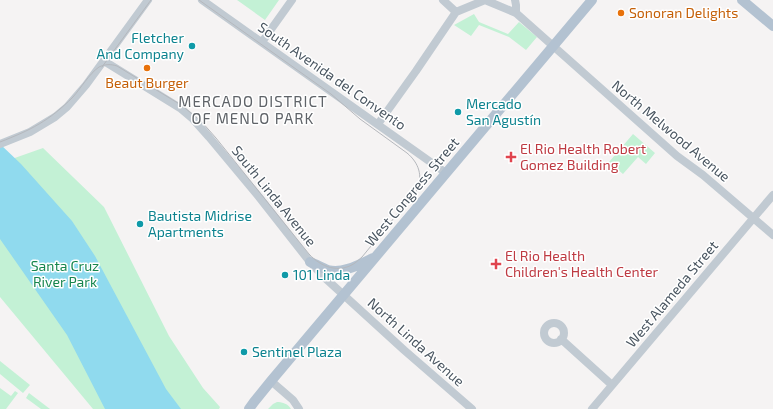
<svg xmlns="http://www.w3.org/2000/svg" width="773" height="409" viewBox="0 0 773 409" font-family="'Exo 2',sans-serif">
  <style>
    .green { fill: #c3f1d5 }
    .water { fill: #90daee }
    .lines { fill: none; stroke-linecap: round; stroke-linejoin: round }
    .minor { stroke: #c1cad2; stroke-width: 8 }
    .major { stroke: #b3c2d1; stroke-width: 10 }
    .tram { stroke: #b5b8bd; stroke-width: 1 }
    .food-dot { fill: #e8710a; stroke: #fff; stroke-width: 1.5 }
    .culture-dot { fill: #0f9aa8; stroke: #fff; stroke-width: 1.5 }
    .health-dot { fill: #e0444e; stroke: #fff; stroke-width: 1.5 }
    .labels { text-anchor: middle; stroke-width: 3; stroke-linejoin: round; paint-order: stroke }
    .food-label { font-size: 14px; fill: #c56008; stroke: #fff; text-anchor: start }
    .culture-label { font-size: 14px; fill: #0d838f; stroke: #fff; text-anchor: start }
    .street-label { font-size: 14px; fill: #4a5661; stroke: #fff }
    .health-label { font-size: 14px; fill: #be3a42; stroke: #fff; text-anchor: start }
    .park-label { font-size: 14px; fill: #17864f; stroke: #fff }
    .neighbourhood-label { font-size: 15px; letter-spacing: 1px; fill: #5f6368; stroke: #fff }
  </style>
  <rect width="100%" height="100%" fill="#f5f3f3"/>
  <path class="green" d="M237 0H279L265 20Z
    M474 14 479 22 508 34 519 22 537 37 526 50 509 37 479 25 471 36 454 25Z
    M633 134 655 153 646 164 638 157 623 174 609 162Z
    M43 148 104 207 169 336 203 388 220 407 219 409H93L0 297V150L9 160Z
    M0 361 30 385 23 393 0 374Z
    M0 388 11 396 15 391 18 393 6 409H0Z
    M29 393 50 409H41L26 398Z
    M277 402C283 402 288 404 291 409H268L273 404Z"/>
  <path class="water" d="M0 144 21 164 72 221 95 256 166 389 181 409H105L67 335 0 239Z"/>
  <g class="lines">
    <path class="minor" d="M202 0 446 173
      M443 0 456 12
      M515 0 516 5V13
      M262 42 292 0
      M104 61 180 108 193 119 209 137 259 197 310 262 325 278 404 350 472 409
      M378 124 416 71 456 12 485 0 516 13 677 156 703 175 773 235
      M0 144 30 132 55 117 67 107 86 85 148 0
      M544 333a10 10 0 1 1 20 0a10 10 0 1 1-20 0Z
      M561 339 612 385
      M271 381 293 400 299 409
      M592 409 773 195"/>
    <path class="major" d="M742 0 773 26
      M310 262C316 264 322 268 328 270 343 274 360 264 373 258
      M249 409 254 402 271 381 592 0"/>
    <path class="tram" d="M102 67 151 0
      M0 142C31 130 49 121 73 97 81 88 89 74 99 67 105 64 111 64 117 66L181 105 201 121 216 138 309 254C321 267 339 274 355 263 357 261 360 259 362 257L417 190C423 176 419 163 407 153L360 119 331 94 199 0"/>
  </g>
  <g class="food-dot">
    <circle cx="621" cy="13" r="4"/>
    <circle cx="147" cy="68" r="4"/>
  </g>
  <g class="culture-dot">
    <circle cx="192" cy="46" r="4"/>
    <circle cx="458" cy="112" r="4"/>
    <circle cx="140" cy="224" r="4"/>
    <circle cx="285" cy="275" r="4"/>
    <circle cx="244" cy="352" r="4"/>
  </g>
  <g class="health-dot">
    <path d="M509 151h4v4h4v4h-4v4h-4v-4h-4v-4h4z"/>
    <path d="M494 258h4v4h4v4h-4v4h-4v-4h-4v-4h4z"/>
  </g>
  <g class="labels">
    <g class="food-label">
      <text x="629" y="18">Sonoran Delights</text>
      <text x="147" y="88" text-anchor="middle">Beaut Burger</text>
    </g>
    <g class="culture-label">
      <text x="184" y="43" text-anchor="end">Fletcher<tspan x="184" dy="16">And Company</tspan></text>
      <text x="466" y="109">Mercado<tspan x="466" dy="16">San Agustín</tspan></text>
      <text x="148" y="221">Bautista Midrise<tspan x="148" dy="16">Apartments</tspan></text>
      <text x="293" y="280">101 Linda</text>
      <text x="252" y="357">Sentinel Plaza</text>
    </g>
    <g class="street-label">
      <text transform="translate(332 76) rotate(35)" y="5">South Avenida del Convento</text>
      <text transform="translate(671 131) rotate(40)" y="5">North Melwood Avenue</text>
      <text transform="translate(412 192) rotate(-50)" y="5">West Congress Street</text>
      <text transform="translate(274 196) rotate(51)" y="5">South Linda Avenue</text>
      <text transform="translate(672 294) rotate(-50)" y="5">West Alameda Street</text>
      <text transform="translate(416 342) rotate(42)" y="5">North Linda Avenue</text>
    </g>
    <g class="health-label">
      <text x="520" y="154">El Rio Health Robert<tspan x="520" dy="16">Gomez Building</tspan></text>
      <text x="505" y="261">El Rio Health<tspan x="505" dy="16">Children's Health Center</tspan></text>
    </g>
    <g class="park-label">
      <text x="65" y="271">Santa Cruz<tspan x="65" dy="16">River Park</tspan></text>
    </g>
    <g class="neighbourhood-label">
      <text x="253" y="107">MERCADO DISTRICT<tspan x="253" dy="17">OF MENLO PARK</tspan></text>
    </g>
  </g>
</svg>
